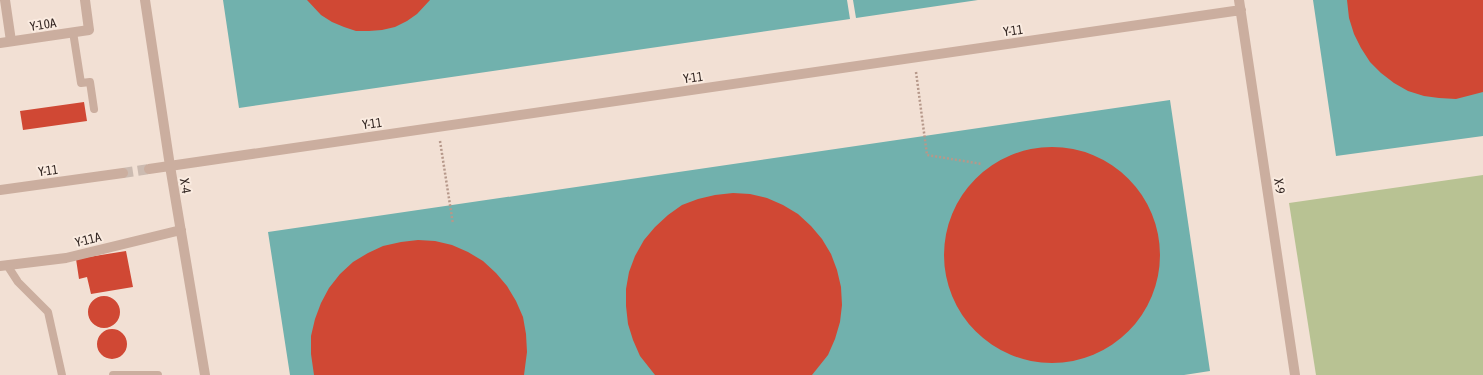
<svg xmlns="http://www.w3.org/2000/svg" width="1483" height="375" viewBox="0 0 1483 375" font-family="'Asap Condensed',sans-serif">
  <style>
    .green { fill: #b8c293 }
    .water { fill: #71b1ad }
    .building { fill: #d04834 }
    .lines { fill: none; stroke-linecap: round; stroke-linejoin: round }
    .street-tunnel { stroke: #ccbbb1; stroke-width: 10; stroke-dasharray: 10 5; stroke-linecap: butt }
    .path { stroke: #b6988a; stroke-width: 2.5; stroke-dasharray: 2 2; stroke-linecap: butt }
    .lane { stroke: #cbae9f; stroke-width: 8 }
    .street { stroke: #cbae9f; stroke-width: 10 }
    .labels { text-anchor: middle; stroke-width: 4; stroke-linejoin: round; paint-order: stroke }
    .street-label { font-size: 13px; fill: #342723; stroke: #faebe0 }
  </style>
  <rect width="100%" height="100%" fill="#f2e0d4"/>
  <path class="green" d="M1483 175V375H1316L1289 203Z"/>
  <path class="water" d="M223 0H847L850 19 239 108Z
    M853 0H978L856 18Z
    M1313 0H1483V136L1336 156Z
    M1170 100 1210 371 1184 375H290L268 232Z"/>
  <path class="building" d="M307 0H430L417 14 407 21 395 27 382 30 369 31H356L344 27 332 22 321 15Z
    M1347 0H1483V92L1456 99 1439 98 1424 96 1408 91 1394 83 1381 73 1370 62 1361 48 1354 34 1349 18Z
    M84 102 87 121 23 130 20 111Z
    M944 255a108 108 0 1 1 216 0a108 108 0 1 1-216 0Z
    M733 193 750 194 767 198 783 205 798 214 811 226 822 239 831 254 837 270 841 287 842 305 840 322 835 339 828 355 812 375H655L640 356 633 340 628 324 626 306V289L629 272 635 256 644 240 655 227 668 215 682 205 698 199 715 195Z
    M418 240 435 241 452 245 468 252 483 261 496 273 507 286 516 301 523 317 526 334 527 352 524 375H314L311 354V336L315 319 321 303 329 288 340 274 353 262 368 253 383 246 401 242Z
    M126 251 133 287 91 294 87 277 79 279 76 259Z
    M88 312a16 16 0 1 1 32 0a16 16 0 1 1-32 0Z
    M97 344a15 15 0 1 1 30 0a15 15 0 1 1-30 0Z"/>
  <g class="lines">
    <path class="street-tunnel" d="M123 173 149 169"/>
    <path class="path" d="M916 72 927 155 982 164
      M440 141 453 224"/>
    <path class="lane" d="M73 32 81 83 90 82 94 109
      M7 265 18 282 48 312 62 375
      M113 375H158"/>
    <path class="street" d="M5 0 11 41
      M145 0 170 166 205 375
      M1239 0 1295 375
      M0 43 89 30 85 0
      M149 169 1241 10
      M0 190 123 173
      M0 266 66 258 181 230"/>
  </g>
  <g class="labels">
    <g class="street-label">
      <text transform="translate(43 24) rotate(-9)" y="5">Y-10A</text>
      <text transform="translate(1013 30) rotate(-8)" y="5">Y-11</text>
      <text transform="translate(693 77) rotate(-8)" y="5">Y-11</text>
      <text transform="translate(372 123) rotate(-8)" y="5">Y-11</text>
      <text transform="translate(48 170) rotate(-8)" y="5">Y-11</text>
      <text transform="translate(186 186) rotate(80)" y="5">X-4</text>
      <text transform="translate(1280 186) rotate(82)" y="5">X-9</text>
      <text transform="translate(88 239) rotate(-14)" y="5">Y-11A</text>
    </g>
  </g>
</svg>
